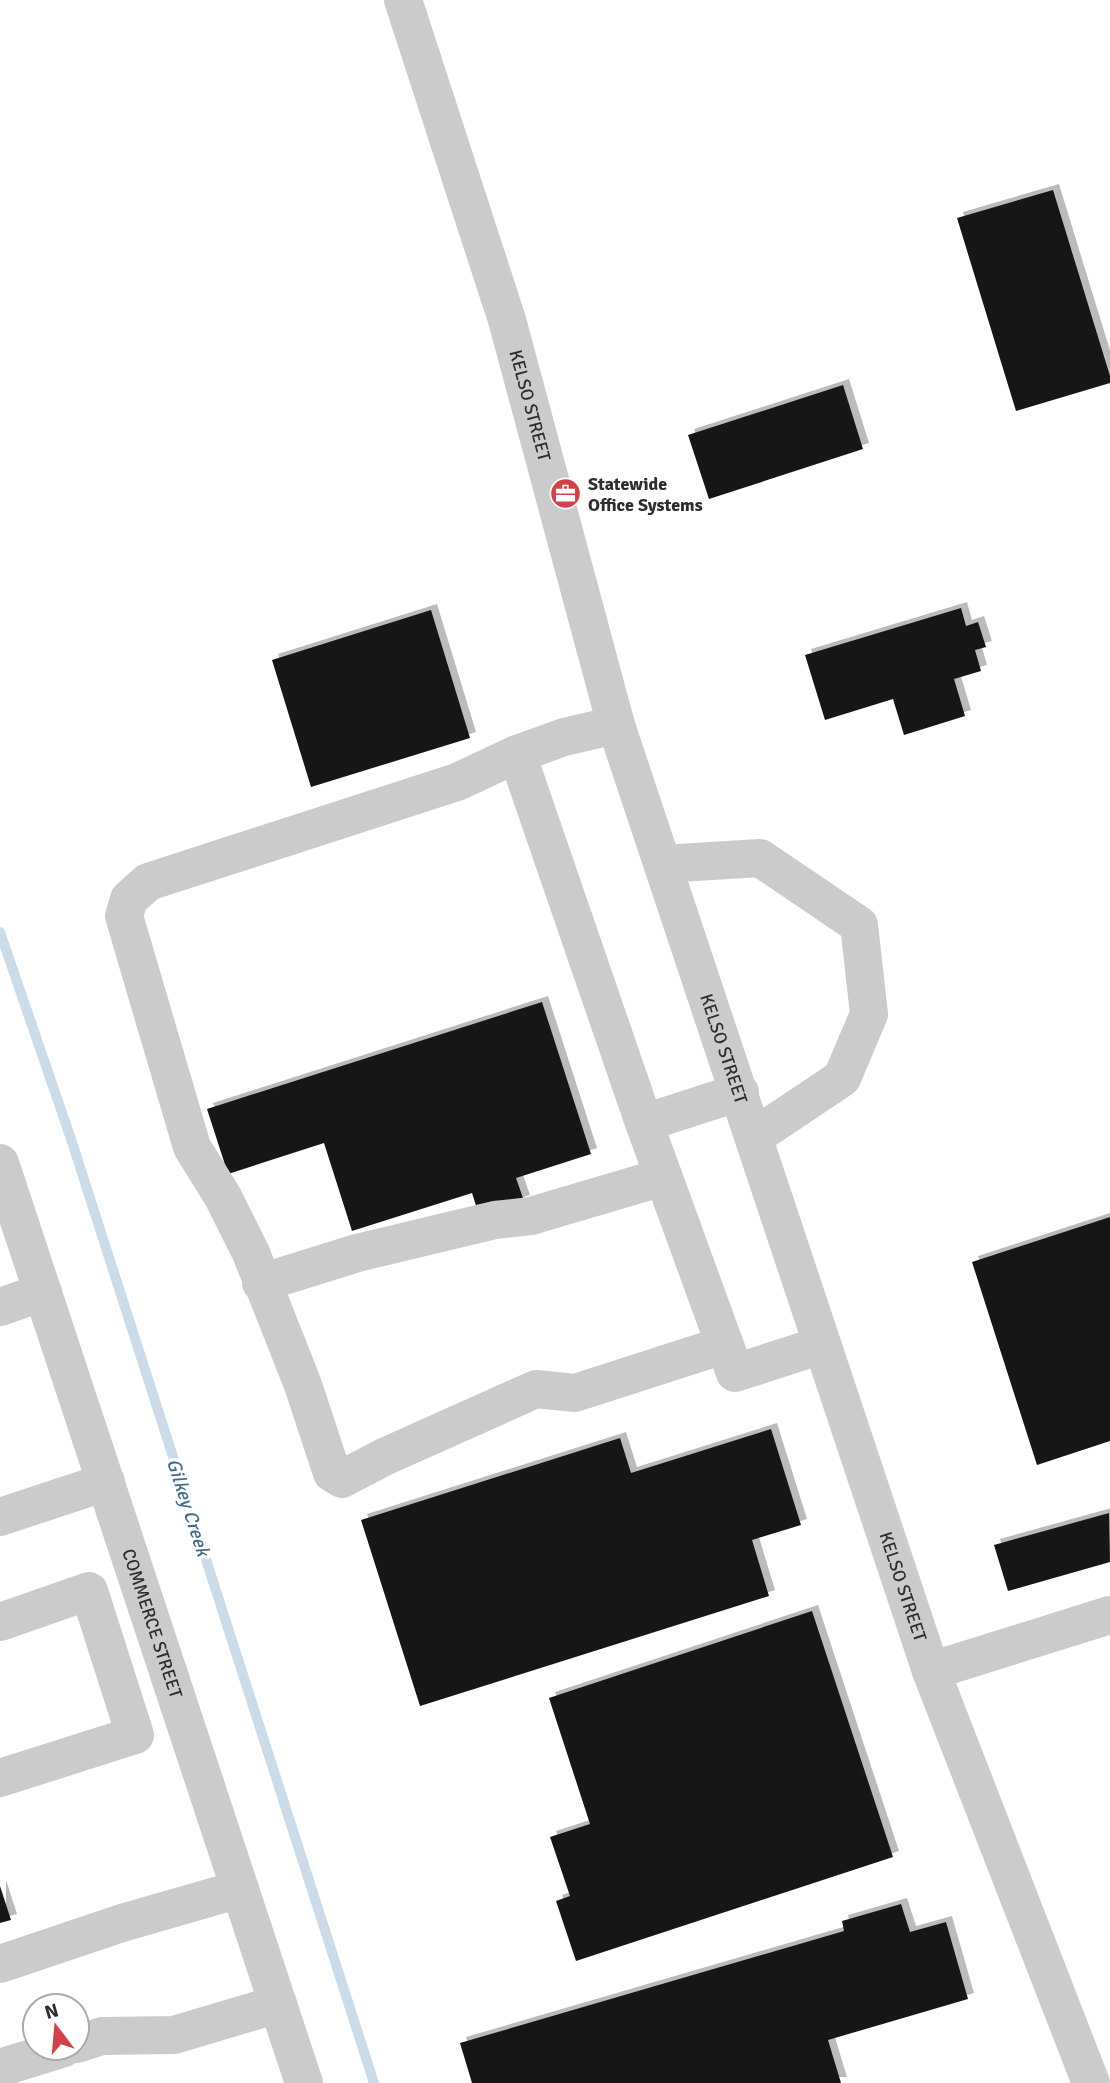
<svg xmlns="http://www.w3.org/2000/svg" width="1110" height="2083" viewBox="0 0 1110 2083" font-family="Signika,sans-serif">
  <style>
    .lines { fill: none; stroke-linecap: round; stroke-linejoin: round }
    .stream { stroke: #cbdce8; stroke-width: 10 }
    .building { fill: #151515; filter: url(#shadow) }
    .minor { stroke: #cbcbcb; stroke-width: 38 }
    .labels { text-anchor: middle; stroke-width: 7; stroke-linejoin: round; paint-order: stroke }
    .street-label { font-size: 18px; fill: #2e2e2e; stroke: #fff }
    .poi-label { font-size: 18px; font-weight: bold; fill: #2e2e2e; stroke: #fff; text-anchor: start }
    .water-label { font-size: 19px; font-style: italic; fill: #436c89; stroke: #fff }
  </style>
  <defs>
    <filter id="shadow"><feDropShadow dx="6" dy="-6" stdDeviation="0" flood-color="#0004"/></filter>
  </defs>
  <rect width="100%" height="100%" fill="#fff"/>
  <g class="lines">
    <path class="stream" d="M0 932 71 1139 374 2083"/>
  </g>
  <path class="building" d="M1053 190 1110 376V383L1016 411 957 218Z
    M843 385 863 449 709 499 688 435Z
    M961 608 966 626 978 622 986 647 975 650 981 671 954 679 965 716 904 735 893 699 825 720 805 655Z
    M431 610 470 738 311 787 272 660Z
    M542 1002 591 1154 516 1178 524 1201 479 1215 472 1193 352 1231 324 1143 228 1174 207 1109Z
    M1110 1217V1441L1037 1465 972 1262Z
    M771 1429 801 1525 752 1540 769 1596 420 1706 361 1520 620 1438 631 1473Z
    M1109 1513 1110 1562 1008 1591 994 1545Z
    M812 1611 893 1857 576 1961 556 1901 570 1896 550 1837 590 1824 549 1698Z
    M0 1886 11 1920 0 1923Z
    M901 1904 910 1932 946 1922 968 1999 828 2040 841 2083H472L460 2043 844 1931 842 1921Z"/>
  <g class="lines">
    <g class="minor">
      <path id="s1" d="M403 0 507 320 616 725 931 1671 1091 2083"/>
      <path d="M616 725 564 737 517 754 644 1123 740 1092"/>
      <path d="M517 754 457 782 148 882 129 899 124 916 192 1147 223 1197 251 1253 303 1385 332 1473 342 1479 384 1457 536 1389 575 1393 724 1345"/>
      <path d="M663 864 760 858 859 925 869 1014 842 1078 754 1137"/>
      <path d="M644 1123 735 1373 822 1345"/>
      <path id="s2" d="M0 1163 304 2083"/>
      <path d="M261 1283 357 1253 495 1220 531 1216 663 1177"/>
      <path d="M0 1307 43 1292"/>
      <path d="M0 1517 106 1482"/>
      <path d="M0 1622 89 1591 135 1735 0 1778"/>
      <path d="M931 1671 1110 1615"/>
      <path d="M0 1964 122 1923 240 1889"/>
      <path d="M77 2044 102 2036 174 2035 278 2004"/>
      <path d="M0 2068 64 2048"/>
    </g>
  </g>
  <defs>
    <symbol id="office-disc" viewBox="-11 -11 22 22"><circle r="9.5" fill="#d54046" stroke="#fff"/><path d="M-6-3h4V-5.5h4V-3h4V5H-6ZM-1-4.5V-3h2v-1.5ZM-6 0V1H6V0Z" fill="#fff"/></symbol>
  </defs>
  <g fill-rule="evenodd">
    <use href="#office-disc" x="548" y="476" width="35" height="35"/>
  </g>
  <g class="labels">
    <g class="street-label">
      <text dy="6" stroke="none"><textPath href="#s1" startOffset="425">KELSO STREET</textPath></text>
      <text dy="6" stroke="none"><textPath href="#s1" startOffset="1097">KELSO STREET</textPath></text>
      <text dy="6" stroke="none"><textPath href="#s1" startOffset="1664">KELSO STREET</textPath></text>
      <text dy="6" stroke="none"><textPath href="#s2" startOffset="485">COMMERCE STREET</textPath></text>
    </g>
    <g class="poi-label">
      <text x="588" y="490">Statewide<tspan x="588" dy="21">Office Systems</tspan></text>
    </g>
    <g class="water-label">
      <text transform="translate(189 1507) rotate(72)" y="7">Gilkey Creek</text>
    </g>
  </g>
  <g transform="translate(56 2027) rotate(344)"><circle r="33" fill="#ffffff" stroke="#ababab" stroke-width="2"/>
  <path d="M0-5L12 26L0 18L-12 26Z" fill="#d54046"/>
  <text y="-10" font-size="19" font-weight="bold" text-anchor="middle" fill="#2e2e2e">N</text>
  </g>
</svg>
